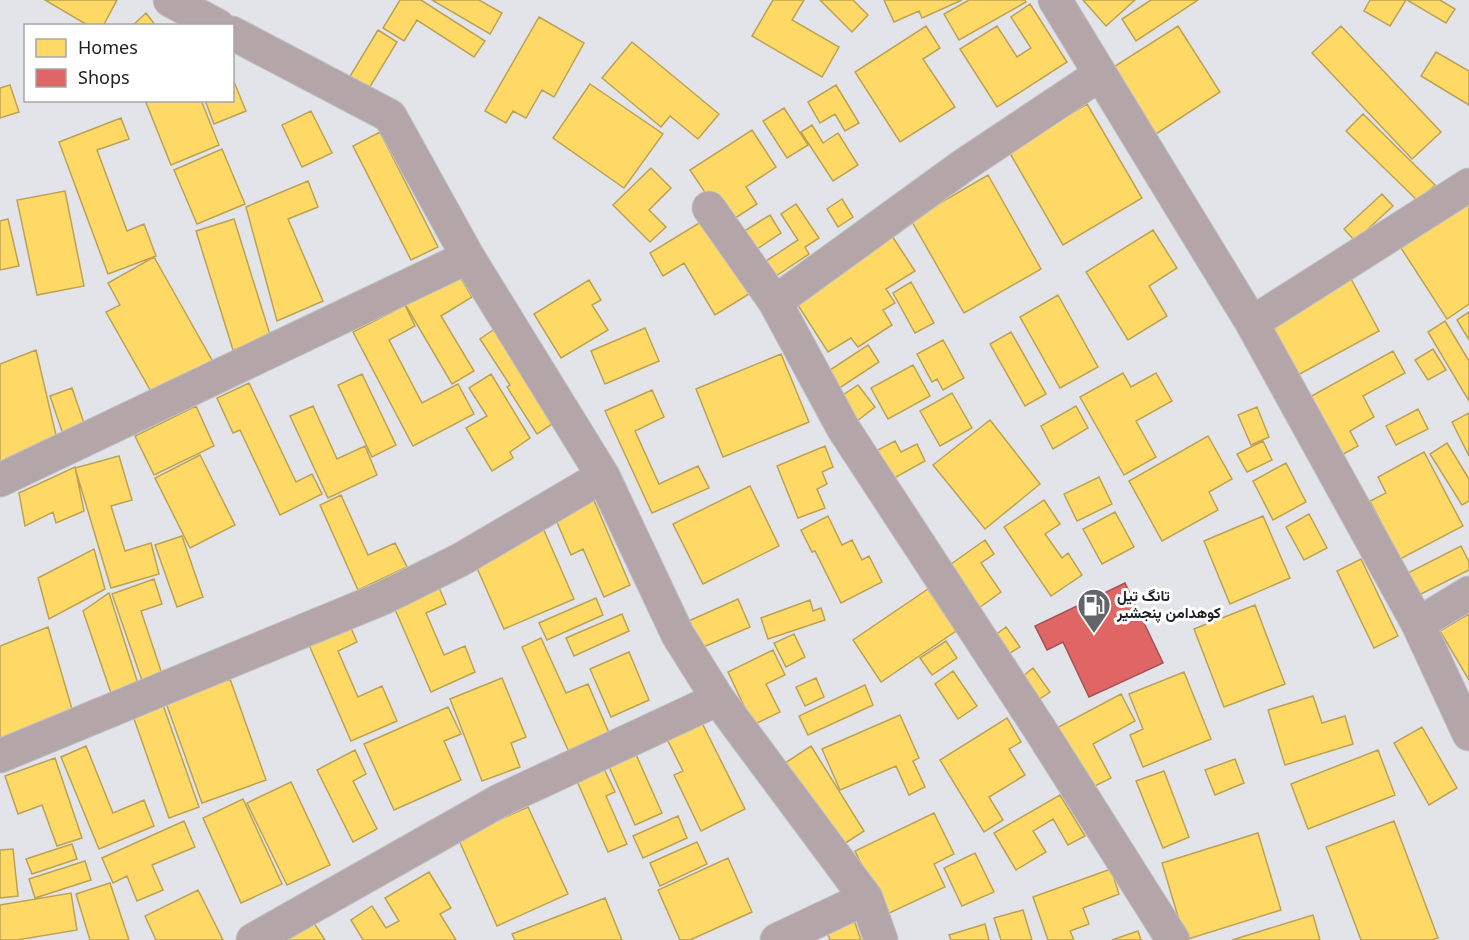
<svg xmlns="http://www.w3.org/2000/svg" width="1469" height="940" viewBox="0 0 1469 940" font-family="'Noto Sans',Vazirmatn,sans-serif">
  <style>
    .homes { fill: #ffd966; stroke: #bca252; stroke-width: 1.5 }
    .shops { fill: #e06666; stroke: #a65152; stroke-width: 1.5 }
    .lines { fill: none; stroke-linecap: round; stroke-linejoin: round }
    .minor-casing { stroke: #c0c2c6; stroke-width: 35 }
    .minor { stroke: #b4a5a9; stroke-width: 33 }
    .labels { text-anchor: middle; stroke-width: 6; stroke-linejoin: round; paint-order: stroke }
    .poi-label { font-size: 15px; font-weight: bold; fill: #202125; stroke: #fff; text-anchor: start }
  </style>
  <rect width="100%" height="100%" fill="#e2e4ea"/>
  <path class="homes" d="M45 0H117L103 26H89Z
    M400 0H421L485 41 474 57 417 20 404 41 383 28Z
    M432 0H479L502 13 490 34Z
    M773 0H804L792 20 839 47 822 77 752 36Z
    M820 0H853L868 15 852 32Z
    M884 0H962L922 18 919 11 894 22Z
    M969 0H1025L1026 2 959 40 944 14Z
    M1083 0H1135L1106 26Z
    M1151 0H1198L1136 41 1122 19Z
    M1370 0H1406L1390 26 1364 11Z
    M1407 0H1440L1455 9 1446 23Z
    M1030 4 1067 62 997 107 960 49 997 26 1017 57 1031 48 1011 17Z
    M146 13 156 26H132Z
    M539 17 584 43 554 97 542 90 526 118 513 111 506 123 485 111Z
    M926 26 940 48 923 59 955 107 900 142 855 72Z
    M1178 26 1220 92 1153 136 1109 70Z
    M1341 26 1441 132 1412 159 1312 53Z
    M378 30 397 42 368 90 349 78Z
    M632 42 719 114 698 139 670 116 661 127 602 78Z
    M1436 52 1469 71V105L1421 76Z
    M232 77 246 111 214 124 205 100H232Z
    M590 84 663 134 624 188 553 138Z
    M10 85 19 112 0 118V88Z
    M836 85 859 123 845 131 835 114 820 123 808 102Z
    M145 100H201L219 145 171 165Z
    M1087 104 1142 198 1063 245 1008 150Z
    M784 108 808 145 787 158 763 121Z
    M311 111 332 153 302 167 282 125Z
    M1363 114 1435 185 1419 202 1346 131Z
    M121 118 129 139 97 150 127 231 144 224 156 256 108 274 59 142Z
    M812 125 823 143 838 133 858 165 833 181 801 132Z
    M752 130 776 167 746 187 757 204 726 224 690 170Z
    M380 132 438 247 411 260 353 146Z
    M222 149 245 204 197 224 174 170Z
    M651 168 671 188 649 210 666 227 650 242 613 205Z
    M988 175 1041 269 964 313 911 220Z
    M308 181 318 207 288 219 323 301 277 321 246 207Z
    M65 191 84 286 37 295 17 200Z
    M1382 194 1393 206 1355 241 1344 229Z
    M842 199 853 217 838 227 827 209Z
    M1469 202V304L1447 319 1401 248Z
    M796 204 819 238 805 247 809 254 776 276 766 261 798 240 781 214Z
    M770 215 781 233 751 253 738 235Z
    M8 219 19 266 0 270V221Z
    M234 219 271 338 233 350 196 231Z
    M704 220 749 294 715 315 684 263 663 276 650 253Z
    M1153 230 1177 268 1149 286 1167 316 1128 340 1086 272Z
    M892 236 915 271 886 289 895 303 883 310 892 325 858 347 851 338 828 352 794 299Z
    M154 257 213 362 153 395 106 312 120 305 108 283Z
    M458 273 472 297 441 316 474 371 452 384 405 304Z
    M1350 277 1379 331 1298 375 1269 322Z
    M589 280 601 300 592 305 608 330 561 358 534 314Z
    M911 282 934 323 915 333 893 293Z
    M1058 295 1098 367 1060 388 1020 317Z
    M405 305 415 326 389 340 422 403 458 384 474 414 413 446 353 332Z
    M1469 312V340L1457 320Z
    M1445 321 1469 361V401L1428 332Z
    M499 326 560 419 537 434 507 387 510 385 480 339Z
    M645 328 659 361 605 384 591 351Z
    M1011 332 1046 394 1025 406 990 344Z
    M943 340 964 378 943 390 937 379 932 382 917 354Z
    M868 345 879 362 838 389 827 372Z
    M1433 349 1446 370 1428 380 1415 360Z
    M36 350 59 448 0 468V364Z
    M1393 351 1405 373 1363 396 1374 417 1350 431 1358 446 1340 456 1308 398Z
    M781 354 809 422 723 457 696 389Z
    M913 365 930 396 888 419 871 388Z
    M1123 373 1131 387 1156 373 1172 401 1136 421 1156 457 1124 475 1080 397Z
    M362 374 396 445 372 457 338 385Z
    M491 374 530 438 510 452 513 458 492 471 466 428 487 416 469 388Z
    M249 383 296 482 312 474 322 494 280 515 240 430 233 433 217 398Z
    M858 385 875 407 857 421 840 397Z
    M72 388 87 432 65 440 50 396Z
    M652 390 664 417 635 431 659 484 698 466 709 488 652 513 605 411Z
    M952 393 972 428 940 446 920 411Z
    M196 406 214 446 154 475 135 436Z
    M313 406 337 459 365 446 377 475 328 498 290 416Z
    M1076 406 1088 428 1053 449 1041 426Z
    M1257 407 1269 437 1251 445 1238 415Z
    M1418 409 1428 429 1396 445 1386 426Z
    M1469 413V456L1452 422Z
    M990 420 1040 484 985 529 933 465Z
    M1208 436 1232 479 1209 492 1218 510 1162 541 1129 481Z
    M895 441 901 452 917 444 925 461 889 481 874 452Z
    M1263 441 1272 460 1247 472 1237 454Z
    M1447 443 1469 479V501L1462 505 1430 454Z
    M825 446 833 467 822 472 827 484 817 489 825 508 798 518 777 466Z
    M1424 452 1463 526 1400 559 1370 501 1386 493 1378 477Z
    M200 455 235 525 190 548 155 478Z
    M119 456 132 500 111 506 125 551 151 543 159 574 111 588 75 468Z
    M1286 463 1306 502 1273 520 1253 481Z
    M75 467 84 511 56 523 53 512 25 526 19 493Z
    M1099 477 1112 504 1077 521 1064 494Z
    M750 486 779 546 703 584 673 524Z
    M341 495 368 555 395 543 407 567 358 590 320 505Z
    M593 498 630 585 604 597 583 549 571 555 554 515Z
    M1044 500 1060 524 1045 534 1062 558 1068 553 1082 575 1051 596 1004 527Z
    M1115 512 1134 547 1102 564 1083 529Z
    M1309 514 1327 548 1304 560 1286 527Z
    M828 516 842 545 852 540 862 560 869 556 882 582 841 603 815 551 812 552 801 530Z
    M1263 516 1290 578 1230 604 1204 541Z
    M543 528 574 599 504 629 473 559Z
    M182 536 203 597 177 607 155 545Z
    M985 540 994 554 981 563 1001 592 976 610 947 567Z
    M1461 546 1469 562V570L1411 599 1400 577Z
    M94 549 105 589 49 619 38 578Z
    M1361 559 1398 636 1374 648 1337 571Z
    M435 578 446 604 426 613 444 655 465 646 475 672 431 692 390 598Z
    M154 579 162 604 141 611 165 683 145 689 112 594Z
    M928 589 956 631 881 682 853 640Z
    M109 593 140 690 113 699 83 611Z
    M596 598 603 615 547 640 539 623Z
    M738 599 750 627 694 651 682 624Z
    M810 600 813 611 821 608 825 620 768 639 761 618Z
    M1255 605 1285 684 1224 707 1194 629Z
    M622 614 629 631 574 656 566 638Z
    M1469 614V680L1440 631Z
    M348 621 357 642 338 651 358 697 382 686 397 721 351 741 306 638Z
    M48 627 72 709 0 740V646Z
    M1006 627 1020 647 1007 655 994 636Z
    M794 634 805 657 786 667 774 643Z
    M541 638 566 693 588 684 609 733 569 752 522 647Z
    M946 641 957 658 932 675 920 658Z
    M773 650 785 675 766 684 780 712 753 725 728 672Z
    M629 652 649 700 611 717 590 669Z
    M1033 668 1050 692 1038 700 1022 677Z
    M953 671 977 706 958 719 935 684Z
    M1184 672 1211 739 1143 767 1130 735 1143 729 1129 694Z
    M502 678 526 737 511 743 520 767 482 781 450 699Z
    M816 678 824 697 805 706 796 687Z
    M230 679 266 780 202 803 166 703Z
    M865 685 873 705 808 735 799 716Z
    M1121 694 1135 721 1093 744 1111 778 1083 792 1051 731Z
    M1313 696 1322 723 1345 716 1353 744 1285 765 1268 710Z
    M163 705 199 807 169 818 133 716Z
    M448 707 461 734 444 741 461 780 394 810 364 744Z
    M698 715 745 809 701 831 674 775 683 771 664 733Z
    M900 715 919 758 913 761 925 787 909 795 896 766 840 790 822 749Z
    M1007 718 1021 742 1009 749 1025 775 989 797 1003 820 984 832 940 760Z
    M1422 727 1457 788 1429 805 1394 743Z
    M86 746 113 813 144 800 154 826 99 849 61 757Z
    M811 746 864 831 838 848 785 763Z
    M355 750 366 774 353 781 377 829 353 842 317 770Z
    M634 750 662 813 635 825 607 762Z
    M1378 750 1395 795 1308 829 1291 784Z
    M55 758 82 838 57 846 42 805 18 814 5 776Z
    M1235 759 1244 783 1215 795 1205 770Z
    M604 769 615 792 606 796 627 844 608 852 577 781Z
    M1164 771 1189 837 1163 848 1136 781Z
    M291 782 330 865 287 885 247 803Z
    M1060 795 1085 836 1068 845 1053 819 1033 831 1046 852 1016 870 994 833Z
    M243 799 282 884 241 903 203 818Z
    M528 807 568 894 497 926 458 838Z
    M934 813 954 854 934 864 945 887 885 915 855 851Z
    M678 816 687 838 643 858 633 836Z
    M184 821 195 847 152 865 163 890 137 901 127 876 113 883 102 858Z
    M1394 821 1438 938 1432 940H1361L1326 847Z
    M1258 833 1281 910 1185 940 1162 863Z
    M697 842 707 864 660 886 650 863Z
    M72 844 77 859 32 874 26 859Z
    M13 849 18 896 0 898V850Z
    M975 853 994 892 962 906 944 868Z
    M728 858 752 912 690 940H680L658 890Z
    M85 861 91 880 35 898 29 879Z
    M1111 869 1119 894 1083 908 1089 924 1070 931 1074 940H1048L1033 897Z
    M429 872 451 908 440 914 456 940H363L351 920 372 906 386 928 399 921 385 898Z
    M110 883 129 940H90L76 894Z
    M198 890 223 940H156L145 916Z
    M71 893 77 930 17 940H0V905Z
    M605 898 622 940H515L512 934Z
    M1023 910 1032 940H1001L994 918Z
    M308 914 325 940H282Z
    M1313 915 1320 940H1232Z
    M853 917 861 940H830L825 926Z
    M985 924 989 940H951L949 935Z
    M1138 931 1141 940H1112Z"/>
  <path class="shops" d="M1125 583 1163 663 1089 697 1063 642 1047 650 1035 626Z"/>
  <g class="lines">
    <defs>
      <path id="minor" d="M170 0 218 26
        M1055 0 1252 323 1418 624 1469 734
        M232 33 390 116 468 257 603 476 678 635 718 699 866 898 881 940
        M709 208 775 302 843 428 1039 728 1173 940
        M775 302 964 165 1099 75
        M1252 323 1469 185
        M0 480 468 257
        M1418 624 1469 593
        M0 756 383 598 460 560 603 476
        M253 940 499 801 718 699
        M777 940 866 898"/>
    </defs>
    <use href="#minor" class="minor-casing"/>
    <use href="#minor" class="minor"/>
  </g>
  <defs>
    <symbol id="fuel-pin" viewBox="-11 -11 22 30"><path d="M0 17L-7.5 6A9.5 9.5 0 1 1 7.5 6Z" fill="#64656a" stroke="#fff"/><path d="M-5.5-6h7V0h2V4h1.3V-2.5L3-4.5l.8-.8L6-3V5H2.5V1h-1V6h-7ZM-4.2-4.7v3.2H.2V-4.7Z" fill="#fff"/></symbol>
  </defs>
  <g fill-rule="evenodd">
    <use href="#fuel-pin" x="1075" y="586" width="38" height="52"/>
  </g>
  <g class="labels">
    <g class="poi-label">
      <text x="1117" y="601">تانگ تیل<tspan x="1117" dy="17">کوهدامن پنجشیر</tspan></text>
    </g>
  </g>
  <rect x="24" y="24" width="210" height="78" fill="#ffffff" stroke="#a6a6a8" stroke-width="1.5"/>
  <rect x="36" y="39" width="30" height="18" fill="#ffd966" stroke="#a6a6a8" stroke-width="1.5"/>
  <text x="78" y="54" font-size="18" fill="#202125">Homes</text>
  <rect x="36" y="69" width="30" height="18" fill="#e06666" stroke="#a6a6a8" stroke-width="1.5"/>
  <text x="78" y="84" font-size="18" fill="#202125">Shops</text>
</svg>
